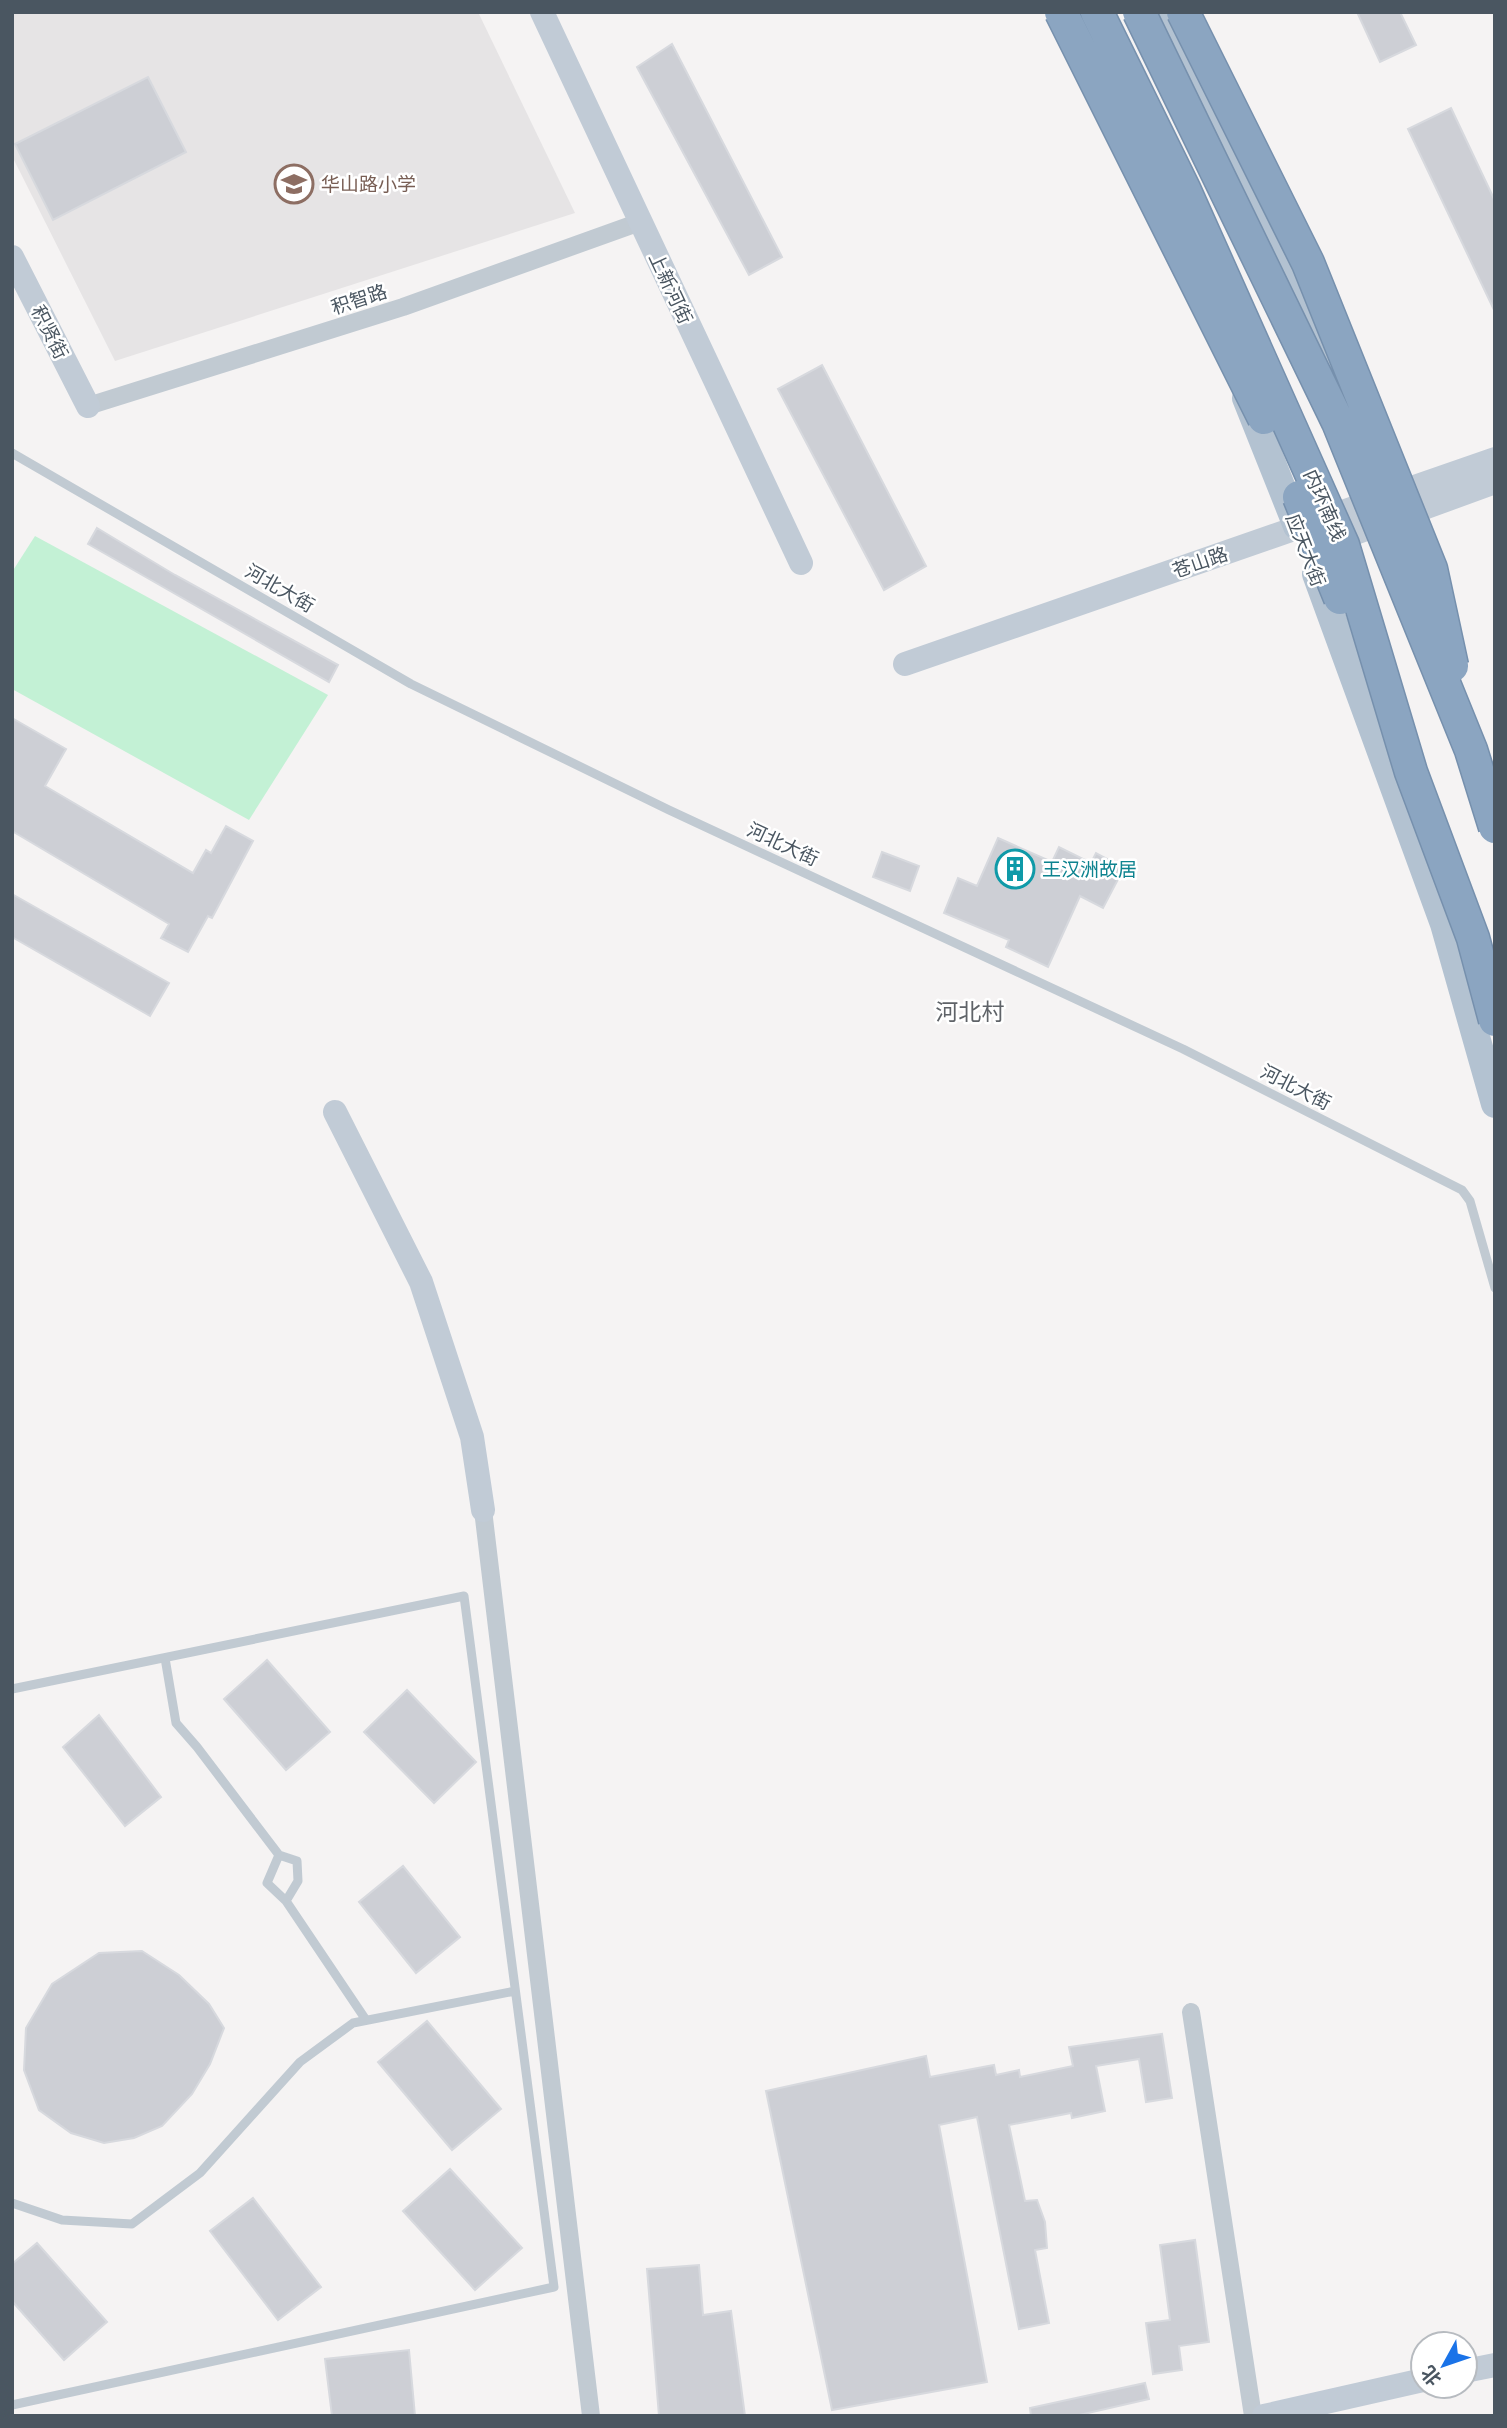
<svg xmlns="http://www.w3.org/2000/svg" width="1507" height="2428" viewBox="0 0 1507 2428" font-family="Ubuntu,'Noto Sans SC',sans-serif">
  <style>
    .education { fill: #e6e4e5 }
    .green { fill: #c3f1d5 }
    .building { fill: #cdcfd5; stroke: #d7d9de; stroke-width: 2 }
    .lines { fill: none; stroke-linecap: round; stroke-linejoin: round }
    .lane { stroke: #c1cad2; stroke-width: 9 }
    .street { stroke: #c1cad2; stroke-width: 18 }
    .secondary { stroke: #c1cbd6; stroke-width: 24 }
    .primary { stroke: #b3c2d1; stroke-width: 28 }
    .highway-bridge-casing { stroke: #7690ad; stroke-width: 35; stroke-linecap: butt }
    .highway-bridge { stroke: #8ba5c1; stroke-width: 32 }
    .labels { text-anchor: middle; stroke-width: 5; stroke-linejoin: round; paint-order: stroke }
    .education-label { font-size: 19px; fill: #785e54; stroke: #fff; text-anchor: start }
    .street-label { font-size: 19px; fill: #4a5661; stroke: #fff }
    .culture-label { font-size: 19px; fill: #0d838f; stroke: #fff; text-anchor: start }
    .quarter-label { font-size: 23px; fill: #5f6368; stroke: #fff }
  </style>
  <rect width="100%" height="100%" fill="#f5f3f3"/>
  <path class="education" d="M12 12H478L575 213 115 361 12 156Z"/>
  <path class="green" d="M35 536 328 695 249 820 12 689V572Z"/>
  <path class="building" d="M1357 12H1400L1416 45 1380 62Z
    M672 44 782 257 749 275 637 67Z
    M148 77 186 152 53 220 15 144Z
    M1451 108 1495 201V312L1408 129Z
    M822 365 926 566 884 590 778 389Z
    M97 528 175 575 338 665 329 682 88 544Z
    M12 718 66 749 45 786 193 873 206 850 211 853 226 826 253 841 212 918 208 916 188 952 161 938 169 924 12 831Z
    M998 838 1052 862 1059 847 1091 863 1096 853 1124 868 1103 908 1080 896 1048 967 1006 947 1009 940 944 913 958 878 977 886Z
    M882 852 919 866 910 891 873 877Z
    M12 894 169 983 150 1016 12 937Z
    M267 1660 330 1732 286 1770 224 1699Z
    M407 1690 476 1762 434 1803 364 1732Z
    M99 1715 161 1797 125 1826 63 1747Z
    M403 1866 460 1937 416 1973 359 1902Z
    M142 1951 179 1975 209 2004 224 2028 210 2064 192 2094 162 2126 134 2138 104 2143 71 2133 39 2110 24 2070 26 2028 52 1984 99 1953Z
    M427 2021 501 2109 452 2150 378 2062Z
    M1162 2034 1172 2098 1146 2102 1139 2059 1096 2066 1105 2111 1072 2118 1071 2113 1009 2125 1025 2201 1037 2200 1045 2222 1047 2248 1035 2250 1049 2323 1019 2329 977 2117 939 2125 987 2382 832 2410 766 2091 926 2056 930 2077 994 2065 996 2075 1019 2070 1020 2077 1073 2066 1069 2047Z
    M450 2169 522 2248 475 2290 403 2211Z
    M253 2198 321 2287 278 2320 210 2231Z
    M1195 2240 1209 2342 1179 2346 1182 2370 1153 2374 1146 2323 1170 2320 1160 2245Z
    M37 2243 107 2322 64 2360 12 2301V2264Z
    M699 2265 703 2315 731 2311 745 2416H659L647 2269Z
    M409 2350 415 2416H332L325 2359Z
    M1145 2383 1149 2399 1075 2416H1031L1030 2408Z"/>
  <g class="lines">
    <path class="lane" d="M12 453 411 684 669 810 1183 1049 1462 1190 1470 1201 1495 1288
      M165 1658 176 1723 197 1747 279 1855 297 1861 298 1881 286 1901 366 2020
      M12 1689 464 1596 554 2287 12 2405
      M279 1855 267 1883 286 1901
      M12 2203 62 2220 132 2224 200 2173 300 2062 353 2023 515 1991"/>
    <path class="street" d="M88 406 403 307 640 222
      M483 1510 591 2416
      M1191 2012 1253 2416"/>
    <path class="secondary" d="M542 12 801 563
      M12 257 88 406
      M1325 544 1495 482
      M905 664 1495 459
      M335 1112 421 1282 472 1437 483 1510
      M1465 2371 1495 2365
      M1264 2416 1423 2380"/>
    <path class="primary" d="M1163 12 1240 171 1364 442
      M1246 398 1297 526
      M1316 574 1444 924 1495 1104"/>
    <defs>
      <path id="highway-bridge" d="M1061 12 1264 418
        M1097 12 1184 189 1343 545 1411 772 1473 938 1495 1020
        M1139 12 1338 422 1471 750 1495 827
        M1183 12 1308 263 1431 569 1452 666
        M1299 497 1340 598"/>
    </defs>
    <use href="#highway-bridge" class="highway-bridge-casing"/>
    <use href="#highway-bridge" class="highway-bridge"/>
  </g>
  <defs>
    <symbol id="school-ring" viewBox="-11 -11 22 22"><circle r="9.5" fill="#fff" stroke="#8d6e63" stroke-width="1.5"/><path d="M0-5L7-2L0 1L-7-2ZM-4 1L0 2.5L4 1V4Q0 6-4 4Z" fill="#8d6e63"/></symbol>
    <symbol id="building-ring" viewBox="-11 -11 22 22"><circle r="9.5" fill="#fff" stroke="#0f9aa8" stroke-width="1.5"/><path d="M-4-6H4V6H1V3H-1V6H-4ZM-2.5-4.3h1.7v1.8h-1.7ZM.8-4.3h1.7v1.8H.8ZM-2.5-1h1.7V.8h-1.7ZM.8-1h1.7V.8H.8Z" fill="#0f9aa8"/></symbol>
  </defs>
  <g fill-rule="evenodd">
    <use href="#school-ring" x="272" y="162" width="44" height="44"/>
    <use href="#building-ring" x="993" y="847" width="44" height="44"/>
  </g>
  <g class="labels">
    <g class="education-label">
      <text x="321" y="191">华山路小学</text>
    </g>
    <g class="street-label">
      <text transform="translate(671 288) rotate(65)" y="7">上新河街</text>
      <text transform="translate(359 299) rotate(-18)" y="7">积智路</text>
      <text transform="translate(50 332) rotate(63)" y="7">积贤街</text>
      <text transform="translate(1325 505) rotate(66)" y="7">内环南线</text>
      <text transform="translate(1306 550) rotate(69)" y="7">应天大街</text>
      <text transform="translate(1200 562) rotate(-19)" y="7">苍山路</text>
      <text transform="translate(280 588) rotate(30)" y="7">河北大街</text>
      <text transform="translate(783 844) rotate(25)" y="7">河北大街</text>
      <text transform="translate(1296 1087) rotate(27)" y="7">河北大街</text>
    </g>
    <g class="culture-label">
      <text x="1042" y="876">王汉洲故居</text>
    </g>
    <g class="quarter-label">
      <text x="970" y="1020">河北村</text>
    </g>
  </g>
  <rect width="1507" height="2428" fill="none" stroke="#4a5661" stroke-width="28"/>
  <g transform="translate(1444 2365) rotate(230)"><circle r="33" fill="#ffffff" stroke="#b7bbc0" stroke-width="2"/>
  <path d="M0-5L12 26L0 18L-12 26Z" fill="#1a73e8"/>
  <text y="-10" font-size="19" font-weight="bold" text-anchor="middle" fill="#4a5661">北</text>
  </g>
</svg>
